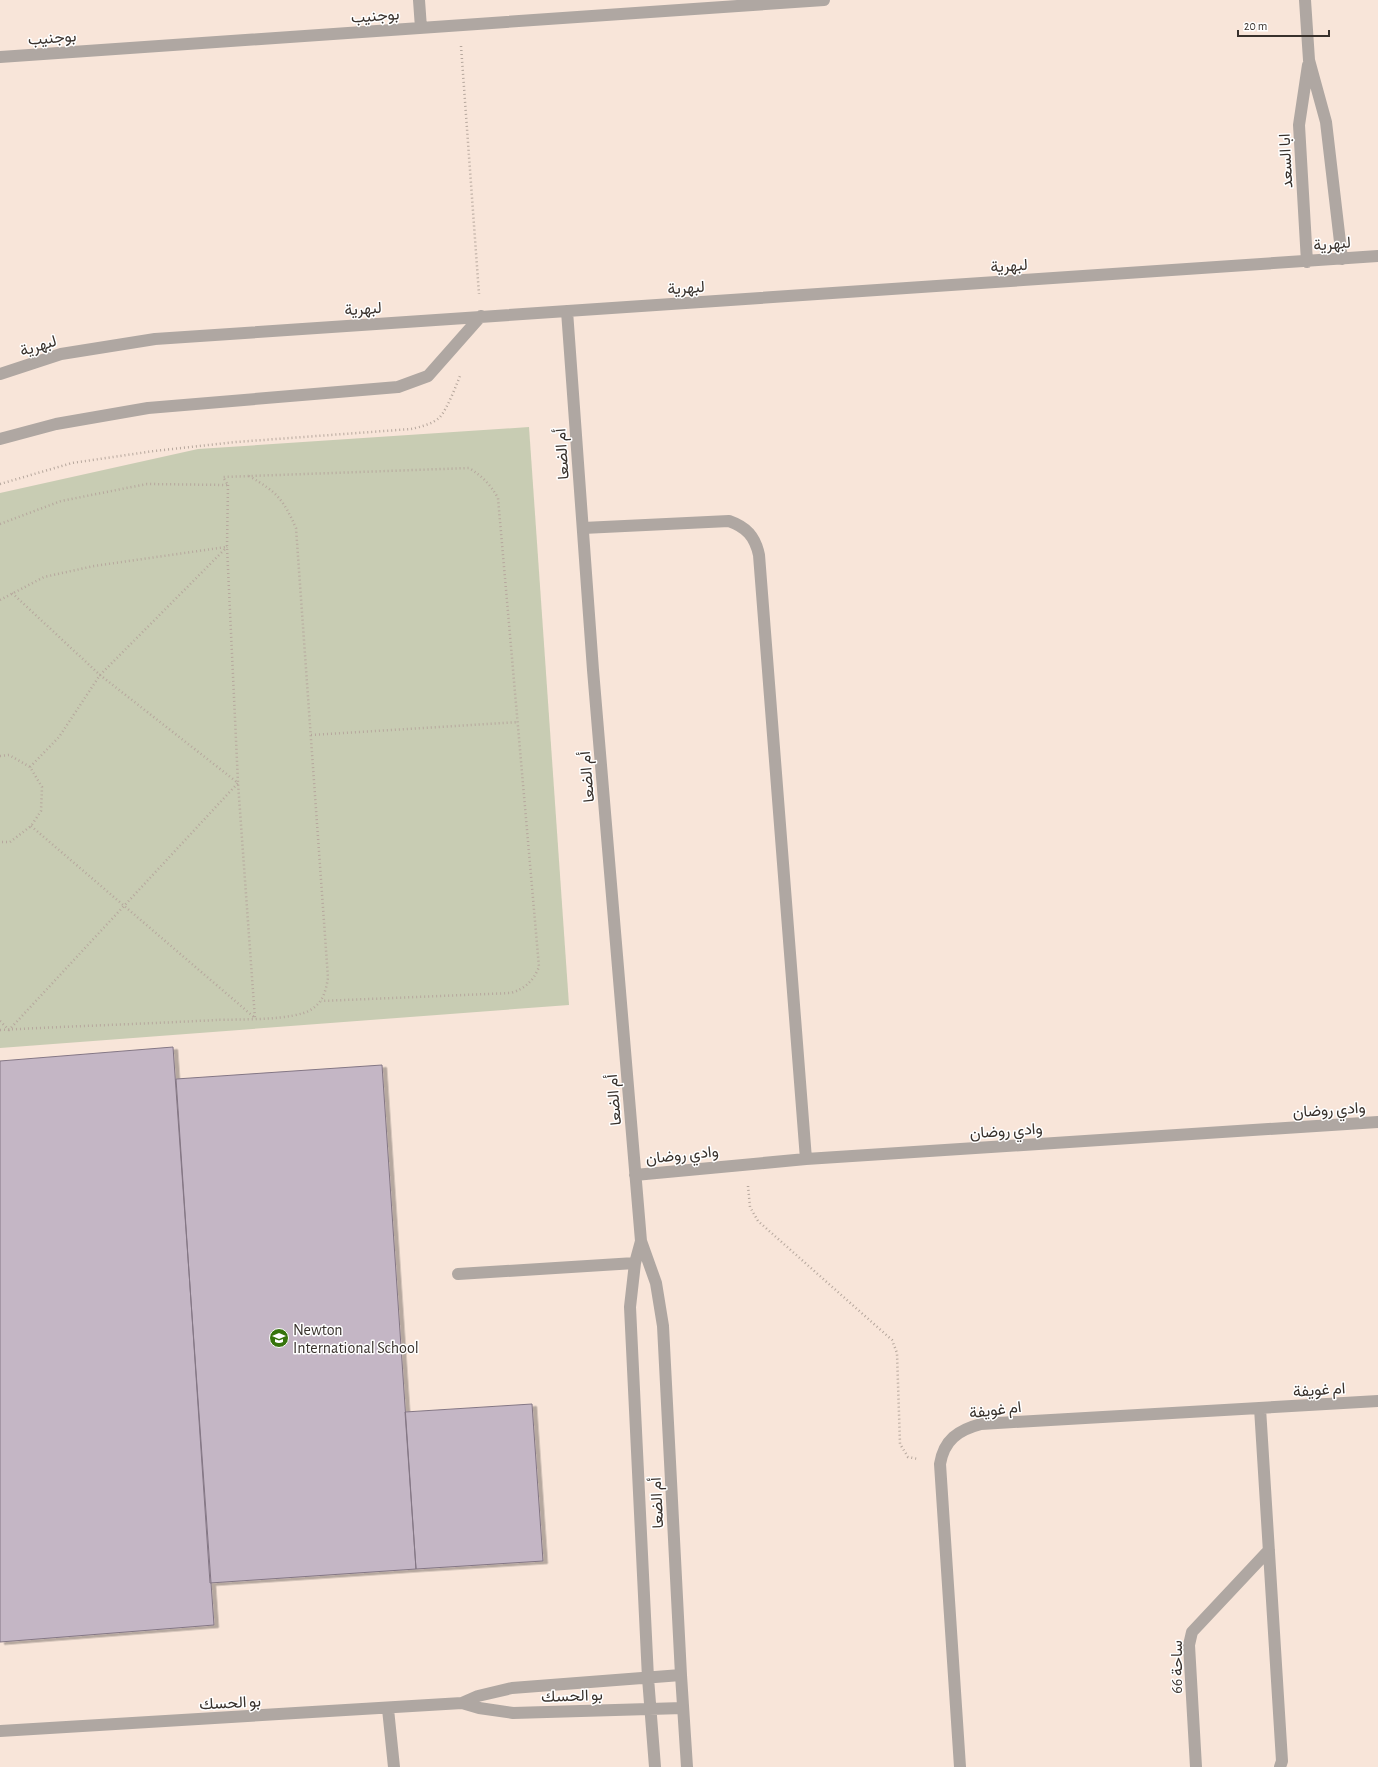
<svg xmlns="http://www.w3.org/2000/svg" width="1378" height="1767" viewBox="0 0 1378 1767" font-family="'Alegreya Sans',Vazirmatn,sans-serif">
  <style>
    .green { fill: #c8ccb3 }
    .building { fill: #c4b6c5; stroke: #847785; filter: url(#shadow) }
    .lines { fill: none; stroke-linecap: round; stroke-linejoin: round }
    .path { stroke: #b6a79d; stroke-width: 2.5; stroke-dasharray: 1 3; stroke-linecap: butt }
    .minor { stroke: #afa7a2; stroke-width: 12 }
    .labels { text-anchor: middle; stroke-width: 3; stroke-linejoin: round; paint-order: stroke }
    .street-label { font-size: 16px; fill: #38312c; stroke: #fff }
    .poi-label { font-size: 16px; fill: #38312c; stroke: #fff; text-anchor: start }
  </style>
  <defs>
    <filter id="shadow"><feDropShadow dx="4.5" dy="2.5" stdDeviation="0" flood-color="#0004"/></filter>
  </defs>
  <rect width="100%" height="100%" fill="#f8e5d9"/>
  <path class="green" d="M529 427 569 1005 0 1048V493L198 449Z"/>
  <path class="building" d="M173 1047 214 1625 0 1642V1061Z
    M382 1065 416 1569 210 1583 176 1079Z
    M532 1404 543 1561 416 1569 405 1412Z"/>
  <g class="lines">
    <path class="path" d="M461 46 479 294
      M0 484 72 463 154 451 236 442 411 429C420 427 433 424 440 417 447 409 456 386 460 376
      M228 485 227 547 238 783 255 1019
      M0 524 61 501 147 484 228 485 223 477 469 468C482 476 490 484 498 498L539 967C533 981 526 988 511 993L321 1001
      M0 600 44 577 94 566 226 547
      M311 735 518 722
      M0 756 9 755 30 767 42 787 41 811 31 826 10 842H0
      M30 767 59 737 100 675 227 547
      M31 826 255 1018
      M0 1021 9 1030 238 783 100 675 12 593
      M0 1030C72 1026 144 1024 216 1020 238 1019 295 1021 312 1009 323 1002 326 990 328 978L296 528C283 499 277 492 249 476
      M748 1186 750 1207 758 1221 892 1340 897 1353 900 1444 908 1457 918 1459"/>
    <path class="minor" d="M419 0 421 28
      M1305 0 1309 60 1326 122 1342 259
      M0 57 824 0
      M1307 262 1299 125 1308 65
      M567 311 593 670 641 1241 656 1283 663 1326 681 1675 687 1767
      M0 374 61 354 155 339 1378 256
      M0 439 56 424 148 408 398 387 428 376 481 316
      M583 528 729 521C746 527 755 536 759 555L806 1159
      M635 1175 806 1159 1378 1122
      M641 1241 635 1263 630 1307 648 1678 655 1767
      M458 1274 635 1263
      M1260 1408 1282 1761 1280 1767
      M462 1703 479 1708 513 1713 683 1708
      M388 1709 394 1767
      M0 1731 462 1703 478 1696 512 1688 681 1675
      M960 1767 940 1464C944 1440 958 1430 981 1424L1378 1401
      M1196 1767 1189 1645 1192 1632 1269 1550"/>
  </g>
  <defs>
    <symbol id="school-disc" viewBox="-11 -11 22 22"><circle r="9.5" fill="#36740c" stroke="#fff"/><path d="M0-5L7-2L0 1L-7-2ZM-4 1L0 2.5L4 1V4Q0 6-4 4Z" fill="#fff"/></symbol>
  </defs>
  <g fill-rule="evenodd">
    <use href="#school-disc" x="268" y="1327" width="22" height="22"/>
  </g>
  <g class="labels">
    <g class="street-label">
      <text transform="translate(375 15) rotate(-4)" y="6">بوجنيب</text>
      <text transform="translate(52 37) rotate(-4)" y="6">بوجنيب</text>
      <text transform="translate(1285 161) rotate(-93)" y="6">ابا السعد</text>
      <text transform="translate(1332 243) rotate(-5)" y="6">لبهرية</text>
      <text transform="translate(1009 265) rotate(-4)" y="6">لبهرية</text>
      <text transform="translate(686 287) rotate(-4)" y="6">لبهرية</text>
      <text transform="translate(363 308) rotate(-4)" y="6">لبهرية</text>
      <text transform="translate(38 345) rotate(-17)" y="6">لبهرية</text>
      <text transform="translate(561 454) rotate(-94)" y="6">أم الضعا</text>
      <text transform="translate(586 777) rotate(-95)" y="6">أم الضعا</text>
      <text transform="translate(613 1100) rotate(-95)" y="6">أم الضعا</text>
      <text transform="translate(1329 1109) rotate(-4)" y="6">وادي روضان</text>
      <text transform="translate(1006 1130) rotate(-4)" y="6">وادي روضان</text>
      <text transform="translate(682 1154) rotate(-6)" y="6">وادي روضان</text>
      <text transform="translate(1319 1389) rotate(-4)" y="6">ام غويفة</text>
      <text transform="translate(995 1409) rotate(-7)" y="6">ام غويفة</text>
      <text transform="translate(656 1503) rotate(-93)" y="6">أم الضعا</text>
      <text transform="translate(1176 1667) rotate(-90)" y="6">ساحة 66</text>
      <text transform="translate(572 1695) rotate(-2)" y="6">بو الحسك</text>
      <text transform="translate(230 1702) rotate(-3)" y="6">بو الحسك</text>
    </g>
    <g class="poi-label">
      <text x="293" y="1335">Newton<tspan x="293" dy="18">International School</tspan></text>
    </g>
  </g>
  <path d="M1238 30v6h91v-6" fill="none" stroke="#38312c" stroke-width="2"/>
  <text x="1244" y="30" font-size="12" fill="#38312c" stroke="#ffffff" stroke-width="3" paint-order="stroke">20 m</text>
</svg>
